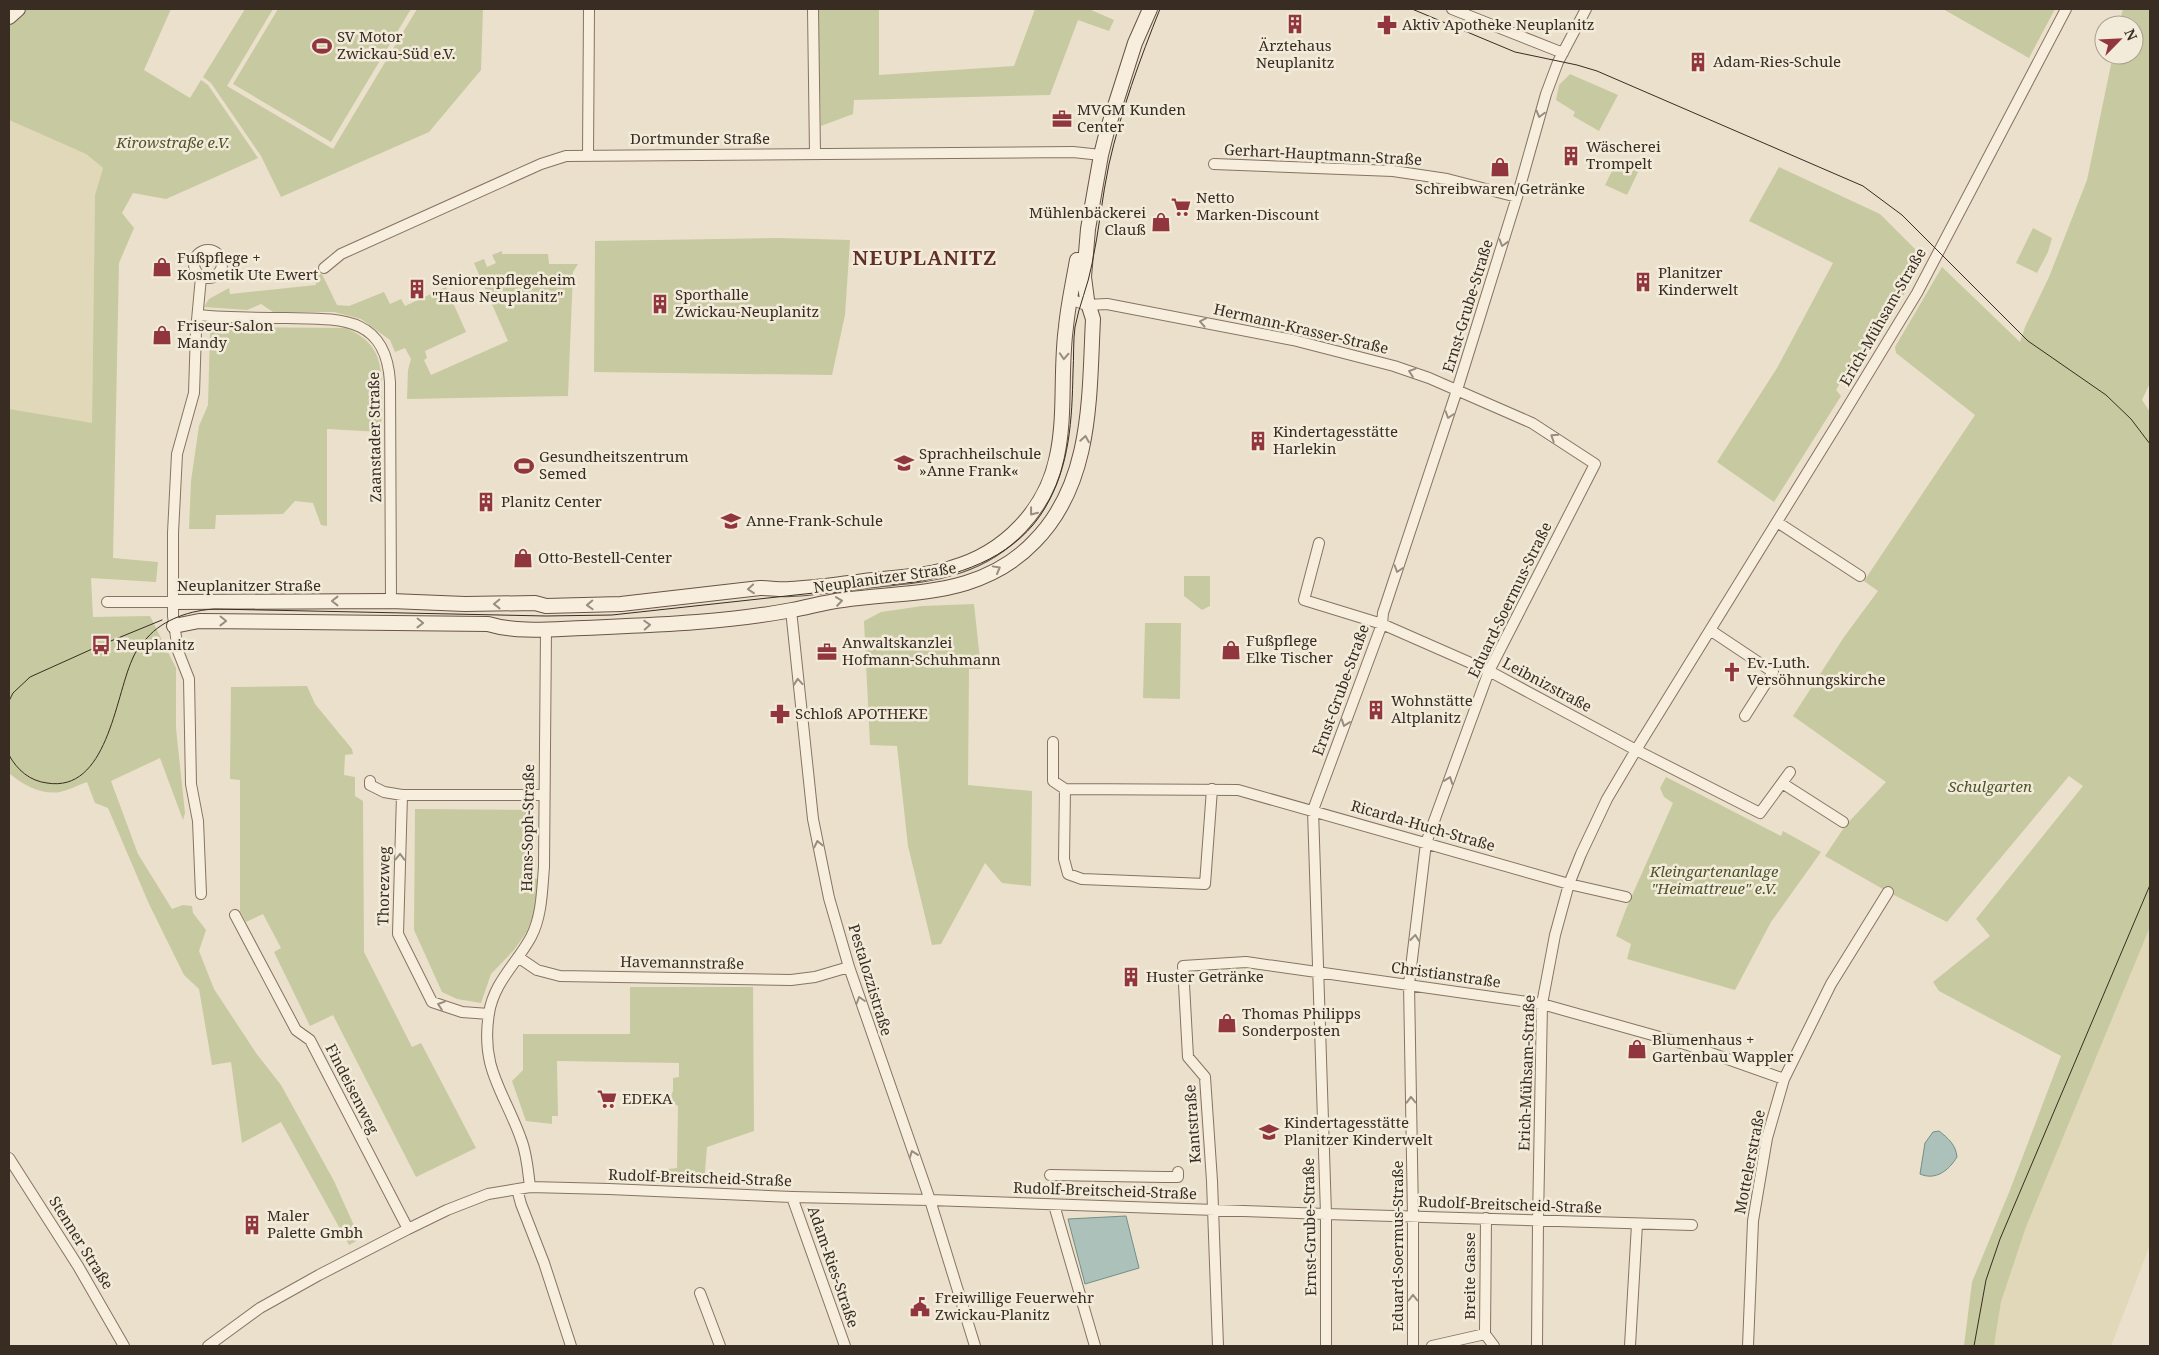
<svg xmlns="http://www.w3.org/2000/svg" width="2159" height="1355" viewBox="0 0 2159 1355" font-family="'Noto Serif',serif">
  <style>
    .farmland { fill: #e0d8b9 }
    .green { fill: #c7c9a0 }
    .water { fill: #abc1b9; stroke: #728f86 }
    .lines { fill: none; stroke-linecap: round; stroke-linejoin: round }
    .street-casing { stroke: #877361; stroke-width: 12 }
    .secondary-casing { stroke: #695444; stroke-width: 16 }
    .street { stroke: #f7eede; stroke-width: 10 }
    .secondary { stroke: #f7eede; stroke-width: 14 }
    .tram { stroke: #392c23; stroke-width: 1 }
    .oneway { stroke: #988d80 }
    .labels { text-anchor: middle; stroke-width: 5; stroke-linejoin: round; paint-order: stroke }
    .poi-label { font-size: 15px; fill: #392c23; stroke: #f3ebda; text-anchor: start }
    .street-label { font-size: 15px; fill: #392c23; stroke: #f3ebda }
    .park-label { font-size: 15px; font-style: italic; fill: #4c542b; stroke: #f3ebda }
    .district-label { font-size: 20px; font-weight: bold; letter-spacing: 1px; fill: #622f26; stroke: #f3ebda }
  </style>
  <rect width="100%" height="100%" fill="#ebe0cb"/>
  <path class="farmland" d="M9 120 86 154 103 168 95 195 92 424 9 409Z
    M2150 927V1245L2111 1346H1994L2001 1302 2026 1227Z"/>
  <path class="green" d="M9 9H171L144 70 190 98 201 80 208 85 258 158 166 199 133 193 122 213 134 228 119 263 113 558 158 562 156 582 91 578 93 617 150 616 176 668V728L185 813 183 820 160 758 111 781 138 854 172 909 183 905 192 906 193 913 206 930 199 951 214 989 256 1053 281 1085 334 1181 360 1239 349 1245 281 1122 242 1143 231 1062 212 1065 199 989 184 975 149 904 108 808 95 803 87 782C78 785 69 790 60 792 42 795 22 785 9 773V409L92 423 95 195 103 168 86 154 9 120Z
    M245 9H273L227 86 333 149 417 9H483L481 70 429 132 281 197 261 156 211 83 203 77Z
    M278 9H411L331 142 233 84Z
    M818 9H879V75L1014 66 1035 9H1089L1114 20 1109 31 1078 20 1050 95 854 100 853 114 821 126Z
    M1943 9H2055L2029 58Z
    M2123 9H2150V383L2142 400 2150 412V927L2026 1227 2001 1302 1994 1346H1964L1972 1282 2010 1190 2061 1056 1939 991 1933 982 1990 936 1976 919 2083 786 2069 776 1947 922 1888 892 1825 856 1845 826 1886 782 1793 716 1844 637 1878 591 1864 581 1975 415 1896 353 1895 347 1942 267 2020 342 2025 327 2049 277 2087 180 2113 55H2134V25H2119Z
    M1570 74 1618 95 1599 131 1573 116 1575 112 1556 100 1559 85Z
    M1618 159 1639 170 1627 195 1605 185Z
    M1779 167 1880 214 1921 255 1901 301 1894 295 1836 390 1841 396 1774 502 1717 462 1777 368 1833 263 1749 221Z
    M2033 228 2052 238 2048 252 2037 273 2016 263Z
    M778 238 850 240 845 315 832 375 594 372 595 241Z
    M502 251V254H548L549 264H578L573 272 568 396 407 399 408 370 411 359 405 348 395 352 390 340 361 319 334 312H273L261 304 247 310 204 307 209 299 229 288 230 294 316 285 315 273 322 274 337 305 349 306 384 292 390 304 401 299 405 306 446 287 466 332 425 351 427 358 424 360 431 375 508 341 474 263 484 259 487 267 496 263 492 255Z
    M220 327 346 328C357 333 367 339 374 350 386 369 381 409 381 432L327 429V526L321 525 313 503 295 501 283 514 216 515 215 529H189L191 481 199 426 208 405 210 333Z
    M1184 576H1210V606L1202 610 1184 596Z
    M974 604 981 669H969L968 785 1032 791 1031 886 1002 883 985 863 941 944 932 945 908 846 897 746 870 745 864 621 881 612 922 606Z
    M1145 623H1181L1180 699 1143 698Z
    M307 686 315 704 352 749 353 754 345 755 344 775 355 777V796L363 801 364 952 412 1047 421 1043 476 1148 416 1177 333 1015 310 1026 274 952 281 948 263 914 246 922 240 911V780L230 779 231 687Z
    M1666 777 1781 836 1783 831 1821 852 1771 922 1735 990 1627 959 1631 944 1616 936 1626 909 1673 803 1664 797 1660 788Z
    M415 809 528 810 527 878 538 879 534 914 526 933 514 950 491 974 481 1003 457 999 442 992 414 930Z
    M630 987H753L754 1131 707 1147 704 1184 668 1182V1169L677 1168 678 1106 669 1101 673 1091V1078L679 1077V1063L557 1061 558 1116H552V1124L526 1121 512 1081 523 1070V1034H630Z"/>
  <path class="water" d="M1939 1131C1948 1138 1956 1145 1957 1157 1949 1170 1936 1181 1920 1174L1925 1143 1933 1132Z
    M1126 1216 1139 1268 1085 1284 1068 1219Z"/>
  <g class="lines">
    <defs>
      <path id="street" d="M813 9 815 154
        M1452 9 1563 53
        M588 155 589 9
        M1214 164 1393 171 1447 179 1517 197
        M194 264a14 14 0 1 1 28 0a14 14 0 1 1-28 0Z
        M324 268 341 254 541 164 566 156 1073 152 1101 155
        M1070 299 1086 305 1107 304 1293 340 1394 366 1429 378 1532 423 1595 464 1489 671 1426 843 1409 984 1413 1216V1346
        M198 315C227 318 257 318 286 318 339 319 386 315 390 382L391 601
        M1777 522 1860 576
        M1319 543 1304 600 1382 624 1489 671 1636 750 1760 813 1790 772
        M107 602H174
        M791 610 813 819 829 898 849 967 930 1200 975 1346
        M1710 630 1773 672 1745 716
        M1053 742V781L1065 789 1238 790 1569 884 1626 897
        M370 781V785L384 792 402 795H544
        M1782 783 1843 822
        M1065 789 1064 859 1068 874 1082 879 1205 884 1212 789
        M402 795 398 934 432 1002 462 1012 489 1014
        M201 894 198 821 191 784 189 679 178 651 173 616V533L177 454 194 393 196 331 201 277
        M235 915 296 1030 310 1040 408 1229
        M518 957 537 970 560 976 791 980 815 977 849 967
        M9 1158 78 1266 124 1346
        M1050 1175 1164 1177H1178V1172
        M530 1187C528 1171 527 1154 521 1139 504 1091 480 1069 489 1013 494 982 517 963 531 937 542 916 542 890 544 867L546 629
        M517 1189 521 1204 544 1263 571 1346
        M792 1197 845 1346
        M1054 1205 1095 1346
        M1486 1218 1485 1334 1494 1346
        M700 1293 720 1346
        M208 1346 260 1308 319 1275 408 1229 447 1210 488 1194 530 1187 609 1189 792 1197 930 1200 1326 1214 1692 1225
        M1218 1346 1212 1181 1205 1077 1188 1057 1183 966 1246 962 1542 1004 1688 1045 1784 1079
        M1326 1346V1214L1313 810 1382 624 1383 613 1457 390 1517 197 1546 94 1558 62 1586 9
        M1432 1346 1485 1334
        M1537 1346 1538 1221 1542 1004 1555 935 1569 884 1581 854 1607 799 1636 750 1841 418 1917 293 2066 9
        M1630 1346 1637 1224
        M1748 1346 1753 1221 1767 1138 1784 1079 1831 984 1888 892"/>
      <path id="secondary" d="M9 17 18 9
        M174 602 391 601 465 604 535 603 546 606 621 604 760 588C770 588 780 590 790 589 818 588 845 583 873 580 899 577 926 576 951 568 1005 553 1046 510 1057 456 1066 414 1060 370 1066 327 1068 305 1073 283 1077 260
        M174 626 199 621 488 624C518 633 552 629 584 628 653 625 723 623 792 610 809 607 825 602 843 600 883 594 927 595 966 583 991 575 1016 561 1034 542 1093 483 1089 396 1093 319L1087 300 1084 277 1088 229 1101 155 1107 131 1135 43 1150 9"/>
    </defs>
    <use href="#street" class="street-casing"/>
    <use href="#secondary" class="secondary-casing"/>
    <use href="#street" class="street"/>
    <use href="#secondary" class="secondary"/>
    <path class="tram" d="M1412 9 1515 52 1577 65 1597 71 1863 186 1902 215 2028 341 2106 395 2131 419 2150 444
      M9 701 13 693 30 677 101 645 162 620
      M9 755C17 770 30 781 47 783 107 793 115 698 132 660 135 652 141 644 147 638 163 619 192 610 215 609L546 616 612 615 915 582C966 574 1018 554 1045 508 1070 466 1072 419 1073 372 1074 357 1073 341 1075 327 1079 305 1088 286 1092 264 1099 231 1102 197 1109 164 1121 111 1140 59 1160 9
      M1974 1346 1986 1280 2000 1239 2150 885"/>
  </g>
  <defs><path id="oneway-chevron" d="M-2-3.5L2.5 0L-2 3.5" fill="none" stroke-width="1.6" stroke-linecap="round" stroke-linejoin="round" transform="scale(1.25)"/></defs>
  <g class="oneway">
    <use href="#oneway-chevron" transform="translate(1540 114) rotate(105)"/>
    <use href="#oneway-chevron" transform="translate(1503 243) rotate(107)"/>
    <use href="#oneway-chevron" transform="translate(1203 322) rotate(-169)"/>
    <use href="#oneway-chevron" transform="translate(1064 356) rotate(93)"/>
    <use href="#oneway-chevron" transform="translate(1412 372) rotate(-161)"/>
    <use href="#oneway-chevron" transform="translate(1449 415) rotate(108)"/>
    <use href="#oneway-chevron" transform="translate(1554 437) rotate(-147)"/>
    <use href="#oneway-chevron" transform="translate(1085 439) rotate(-81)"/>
    <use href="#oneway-chevron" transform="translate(1033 512) rotate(128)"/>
    <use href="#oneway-chevron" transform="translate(997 569) rotate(-29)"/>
    <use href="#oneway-chevron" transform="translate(1398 569) rotate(108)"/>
    <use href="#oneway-chevron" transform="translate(751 589) rotate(175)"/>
    <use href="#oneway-chevron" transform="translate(335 601) rotate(180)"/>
    <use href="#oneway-chevron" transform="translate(839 601) rotate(-8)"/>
    <use href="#oneway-chevron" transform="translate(497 604) rotate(179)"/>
    <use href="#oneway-chevron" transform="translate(590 605) rotate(178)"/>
    <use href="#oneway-chevron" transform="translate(223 621) rotate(1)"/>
    <use href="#oneway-chevron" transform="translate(420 623) rotate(1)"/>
    <use href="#oneway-chevron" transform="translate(647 625) rotate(-3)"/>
    <use href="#oneway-chevron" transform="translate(798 682) rotate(-95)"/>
    <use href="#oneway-chevron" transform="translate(1345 723) rotate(110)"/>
    <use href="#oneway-chevron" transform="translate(1449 780) rotate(-70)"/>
    <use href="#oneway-chevron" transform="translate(818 844) rotate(-102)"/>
    <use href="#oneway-chevron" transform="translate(400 857) rotate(-89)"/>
    <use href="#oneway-chevron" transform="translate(1415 938) rotate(-83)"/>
    <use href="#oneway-chevron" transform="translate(860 1000) rotate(-108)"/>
    <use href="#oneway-chevron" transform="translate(441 1005) rotate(-161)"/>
    <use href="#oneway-chevron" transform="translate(1411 1100) rotate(-91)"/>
    <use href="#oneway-chevron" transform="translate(913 1154) rotate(-110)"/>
    <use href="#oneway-chevron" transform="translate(1413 1298) rotate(-90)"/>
  </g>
  <defs>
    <symbol id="building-bare" viewBox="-9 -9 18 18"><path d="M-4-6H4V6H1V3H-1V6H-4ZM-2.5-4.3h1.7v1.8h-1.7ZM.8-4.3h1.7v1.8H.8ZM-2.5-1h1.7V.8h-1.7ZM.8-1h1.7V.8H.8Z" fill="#91363c" stroke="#f3ebda" stroke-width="2.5" paint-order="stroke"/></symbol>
    <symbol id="pharmacy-bare" viewBox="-9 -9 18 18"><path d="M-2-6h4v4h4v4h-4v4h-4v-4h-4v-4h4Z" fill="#91363c" stroke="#f3ebda" stroke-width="2.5" paint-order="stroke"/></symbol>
    <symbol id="stadium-bare" viewBox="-9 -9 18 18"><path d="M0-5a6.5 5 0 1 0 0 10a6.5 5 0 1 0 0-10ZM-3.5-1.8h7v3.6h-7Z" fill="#91363c" stroke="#f3ebda" stroke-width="2.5" paint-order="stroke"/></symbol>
    <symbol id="office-bare" viewBox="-9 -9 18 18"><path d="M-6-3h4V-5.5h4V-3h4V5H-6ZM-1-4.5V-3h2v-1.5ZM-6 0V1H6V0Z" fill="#91363c" stroke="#f3ebda" stroke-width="2.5" paint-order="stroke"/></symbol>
    <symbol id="shop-bare" viewBox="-9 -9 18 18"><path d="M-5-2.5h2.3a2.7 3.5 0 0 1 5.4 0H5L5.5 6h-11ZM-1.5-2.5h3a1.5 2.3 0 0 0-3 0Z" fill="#91363c" stroke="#f3ebda" stroke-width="2.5" paint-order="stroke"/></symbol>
    <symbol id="supermarket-bare" viewBox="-9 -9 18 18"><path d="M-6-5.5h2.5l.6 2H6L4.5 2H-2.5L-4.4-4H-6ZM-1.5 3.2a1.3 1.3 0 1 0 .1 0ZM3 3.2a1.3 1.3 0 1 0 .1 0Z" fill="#91363c" stroke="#f3ebda" stroke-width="2.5" paint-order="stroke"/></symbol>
    <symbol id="school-bare" viewBox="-9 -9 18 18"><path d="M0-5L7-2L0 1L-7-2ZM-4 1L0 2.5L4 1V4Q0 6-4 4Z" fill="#91363c" stroke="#f3ebda" stroke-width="2.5" paint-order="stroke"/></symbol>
    <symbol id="bus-bare" viewBox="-9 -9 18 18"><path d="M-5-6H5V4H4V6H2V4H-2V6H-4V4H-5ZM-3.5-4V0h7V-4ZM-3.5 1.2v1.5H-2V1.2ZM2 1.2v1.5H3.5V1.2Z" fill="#91363c" stroke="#f3ebda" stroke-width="2.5" paint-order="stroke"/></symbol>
    <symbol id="church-bare" viewBox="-9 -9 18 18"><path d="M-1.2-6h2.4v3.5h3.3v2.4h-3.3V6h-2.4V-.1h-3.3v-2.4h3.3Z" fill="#91363c" stroke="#f3ebda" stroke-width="2.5" paint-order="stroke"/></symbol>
    <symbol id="civic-bare" viewBox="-9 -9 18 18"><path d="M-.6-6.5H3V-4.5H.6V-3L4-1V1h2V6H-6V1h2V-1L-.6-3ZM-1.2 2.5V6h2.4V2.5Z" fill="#91363c" stroke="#f3ebda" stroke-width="2.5" paint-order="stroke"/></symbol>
  </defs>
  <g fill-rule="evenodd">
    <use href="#building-bare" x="1281" y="10" width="28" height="28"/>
    <use href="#pharmacy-bare" x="1373" y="11" width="28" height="28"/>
    <use href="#stadium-bare" x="308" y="32" width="28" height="28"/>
    <use href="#building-bare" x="1684" y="48" width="28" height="28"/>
    <use href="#office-bare" x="1048" y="105" width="28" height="28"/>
    <use href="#building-bare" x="1557" y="142" width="28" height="28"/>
    <use href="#shop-bare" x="1486" y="153" width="28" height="28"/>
    <use href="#supermarket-bare" x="1167" y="193" width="28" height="28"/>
    <use href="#shop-bare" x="1147" y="208" width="28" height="28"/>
    <use href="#shop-bare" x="148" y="253" width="28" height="28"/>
    <use href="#building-bare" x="1629" y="268" width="28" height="28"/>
    <use href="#building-bare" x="403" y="275" width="28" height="28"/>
    <use href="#building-bare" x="646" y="290" width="28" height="28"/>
    <use href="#shop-bare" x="148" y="321" width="28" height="28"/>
    <use href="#building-bare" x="1244" y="427" width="28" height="28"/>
    <use href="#school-bare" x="890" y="449" width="28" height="28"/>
    <use href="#stadium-bare" x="510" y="452" width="28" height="28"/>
    <use href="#building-bare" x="472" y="488" width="28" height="28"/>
    <use href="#school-bare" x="717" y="507" width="28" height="28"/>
    <use href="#shop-bare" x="509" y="544" width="28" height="28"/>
    <use href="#bus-bare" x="87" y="631" width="28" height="28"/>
    <use href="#shop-bare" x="1217" y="636" width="28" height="28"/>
    <use href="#office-bare" x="813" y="638" width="28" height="28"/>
    <use href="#church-bare" x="1718" y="658" width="28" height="28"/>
    <use href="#building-bare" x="1362" y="696" width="28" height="28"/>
    <use href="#pharmacy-bare" x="766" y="700" width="28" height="28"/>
    <use href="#building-bare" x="1117" y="963" width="28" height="28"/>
    <use href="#shop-bare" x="1213" y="1009" width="28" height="28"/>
    <use href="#shop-bare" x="1623" y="1035" width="28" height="28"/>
    <use href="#supermarket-bare" x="593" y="1085" width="28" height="28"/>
    <use href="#school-bare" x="1255" y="1118" width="28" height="28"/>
    <use href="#building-bare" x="238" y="1211" width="28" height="28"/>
    <use href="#civic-bare" x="906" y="1293" width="28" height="28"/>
  </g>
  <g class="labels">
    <g class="poi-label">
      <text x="1402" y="30">Aktiv Apotheke Neuplanitz</text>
      <text x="337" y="42">SV Motor<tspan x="337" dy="17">Zwickau-Süd e.V.</tspan></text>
      <text x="1295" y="51" text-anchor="middle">Ärztehaus<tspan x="1295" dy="17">Neuplanitz</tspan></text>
      <text x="1713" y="67">Adam-Ries-Schule</text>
      <text x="1077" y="115">MVGM Kunden<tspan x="1077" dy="17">Center</tspan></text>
      <text x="1586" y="152">Wäscherei<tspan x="1586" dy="17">Trompelt</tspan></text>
      <text x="1500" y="194" text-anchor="middle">Schreibwaren/Getränke</text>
      <text x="1196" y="203">Netto<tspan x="1196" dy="17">Marken-Discount</tspan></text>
      <text x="1146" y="218" text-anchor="end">Mühlenbäckerei<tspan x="1146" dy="17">Clauß</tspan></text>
      <text x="177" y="263">Fußpflege +<tspan x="177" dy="17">Kosmetik Ute Ewert</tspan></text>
      <text x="1658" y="278">Planitzer<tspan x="1658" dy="17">Kinderwelt</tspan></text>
      <text x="432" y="285">Seniorenpflegeheim<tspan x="432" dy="17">"Haus Neuplanitz"</tspan></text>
      <text x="675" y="300">Sporthalle<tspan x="675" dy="17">Zwickau-Neuplanitz</tspan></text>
      <text x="177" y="331">Friseur-Salon<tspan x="177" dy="17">Mandy</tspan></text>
      <text x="1273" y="437">Kindertagesstätte<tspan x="1273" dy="17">Harlekin</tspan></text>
      <text x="919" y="459">Sprachheilschule<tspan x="919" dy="17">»Anne Frank«</tspan></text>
      <text x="539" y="462">Gesundheitszentrum<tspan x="539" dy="17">Semed</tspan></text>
      <text x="501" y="507">Planitz Center</text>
      <text x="746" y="526">Anne-Frank-Schule</text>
      <text x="538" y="563">Otto-Bestell-Center</text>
      <text x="1246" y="646">Fußpflege<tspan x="1246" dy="17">Elke Tischer</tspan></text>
      <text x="842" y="648">Anwaltskanzlei<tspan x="842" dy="17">Hofmann-Schuhmann</tspan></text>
      <text x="116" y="650">Neuplanitz</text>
      <text x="1747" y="668">Ev.-Luth.<tspan x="1747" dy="17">Versöhnungskirche</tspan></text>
      <text x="1391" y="706">Wohnstätte<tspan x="1391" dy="17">Altplanitz</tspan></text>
      <text x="795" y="719">Schloß APOTHEKE</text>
      <text x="1146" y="982">Huster Getränke</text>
      <text x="1242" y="1019">Thomas Philipps<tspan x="1242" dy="17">Sonderposten</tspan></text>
      <text x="1652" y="1045">Blumenhaus +<tspan x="1652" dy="17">Gartenbau Wappler</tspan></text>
      <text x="622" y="1104">EDEKA</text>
      <text x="1284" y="1128">Kindertagesstätte<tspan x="1284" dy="17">Planitzer Kinderwelt</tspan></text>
      <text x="267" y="1221">Maler<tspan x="267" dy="17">Palette Gmbh</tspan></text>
      <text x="935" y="1303">Freiwillige Feuerwehr<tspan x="935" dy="17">Zwickau-Planitz</tspan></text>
    </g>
    <g class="street-label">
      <text x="700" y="144">Dortmunder Straße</text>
      <text transform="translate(1323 155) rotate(3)" y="5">Gerhart-Hauptmann-Straße</text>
      <text transform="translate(1468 306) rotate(-73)" y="5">Ernst-Grube-Straße</text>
      <text transform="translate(1883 317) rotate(-60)" y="5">Erich-Mühsam-Straße</text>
      <text transform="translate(1301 329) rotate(13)" y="5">Hermann-Krasser-Straße</text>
      <text transform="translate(375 437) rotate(-91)" y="5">Zaanstader Straße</text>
      <text transform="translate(885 578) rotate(-8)" y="5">Neuplanitzer Straße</text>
      <text x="249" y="591">Neuplanitzer Straße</text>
      <text transform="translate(1510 600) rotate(-64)" y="5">Eduard-Soermus-Straße</text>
      <text transform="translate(1547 685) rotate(28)" y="5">Leibnizstraße</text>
      <text transform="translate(1341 690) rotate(-70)" y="5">Ernst-Grube-Straße</text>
      <text transform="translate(1423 826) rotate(16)" y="5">Ricarda-Huch-Straße</text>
      <text transform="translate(528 828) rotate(-89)" y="5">Hans-Soph-Straße</text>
      <text transform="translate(384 886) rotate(-89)" y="5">Thorezweg</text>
      <text transform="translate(682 963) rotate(1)" y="5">Havemannstraße</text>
      <text transform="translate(1446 975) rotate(8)" y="5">Christianstraße</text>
      <text transform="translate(870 980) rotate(73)" y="5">Pestalozzistraße</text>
      <text transform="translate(1527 1073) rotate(-88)" y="5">Erich-Mühsam-Straße</text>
      <text transform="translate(352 1089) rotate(63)" y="5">Findeisenweg</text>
      <text transform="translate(1193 1124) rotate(-94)" y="5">Kantstraße</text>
      <text transform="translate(1750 1162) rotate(-79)" y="5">Mottelerstraße</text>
      <text transform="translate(700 1178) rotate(2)" y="5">Rudolf-Breitscheid-Straße</text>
      <text transform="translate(1105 1191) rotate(2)" y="5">Rudolf-Breitscheid-Straße</text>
      <text transform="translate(1510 1205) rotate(2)" y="5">Rudolf-Breitscheid-Straße</text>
      <text transform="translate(1310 1227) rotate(-91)" y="5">Ernst-Grube-Straße</text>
      <text transform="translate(81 1243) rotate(58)" y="5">Stenner Straße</text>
      <text transform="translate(1398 1246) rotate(-90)" y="5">Eduard-Soermus-Straße</text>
      <text transform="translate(833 1267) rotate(71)" y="5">Adam-Ries-Straße</text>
      <text transform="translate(1470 1276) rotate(-90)" y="5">Breite Gasse</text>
    </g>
    <g class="park-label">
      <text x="173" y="148">Kirowstraße e.V.</text>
      <text x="1990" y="792">Schulgarten</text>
      <text x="1714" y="877">Kleingartenanlage<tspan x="1714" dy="17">"Heimattreue" e.V.</tspan></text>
    </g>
    <g class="district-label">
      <text x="925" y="265">NEUPLANITZ</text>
    </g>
  </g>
  <rect width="2159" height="1355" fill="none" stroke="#392c23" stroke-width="20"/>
  <g transform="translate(2119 40) rotate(66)"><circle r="24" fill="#f3ebda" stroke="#a99f91"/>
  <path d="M0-4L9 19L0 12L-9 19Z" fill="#91363c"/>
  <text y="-8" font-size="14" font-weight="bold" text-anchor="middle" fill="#392c23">N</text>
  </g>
</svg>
